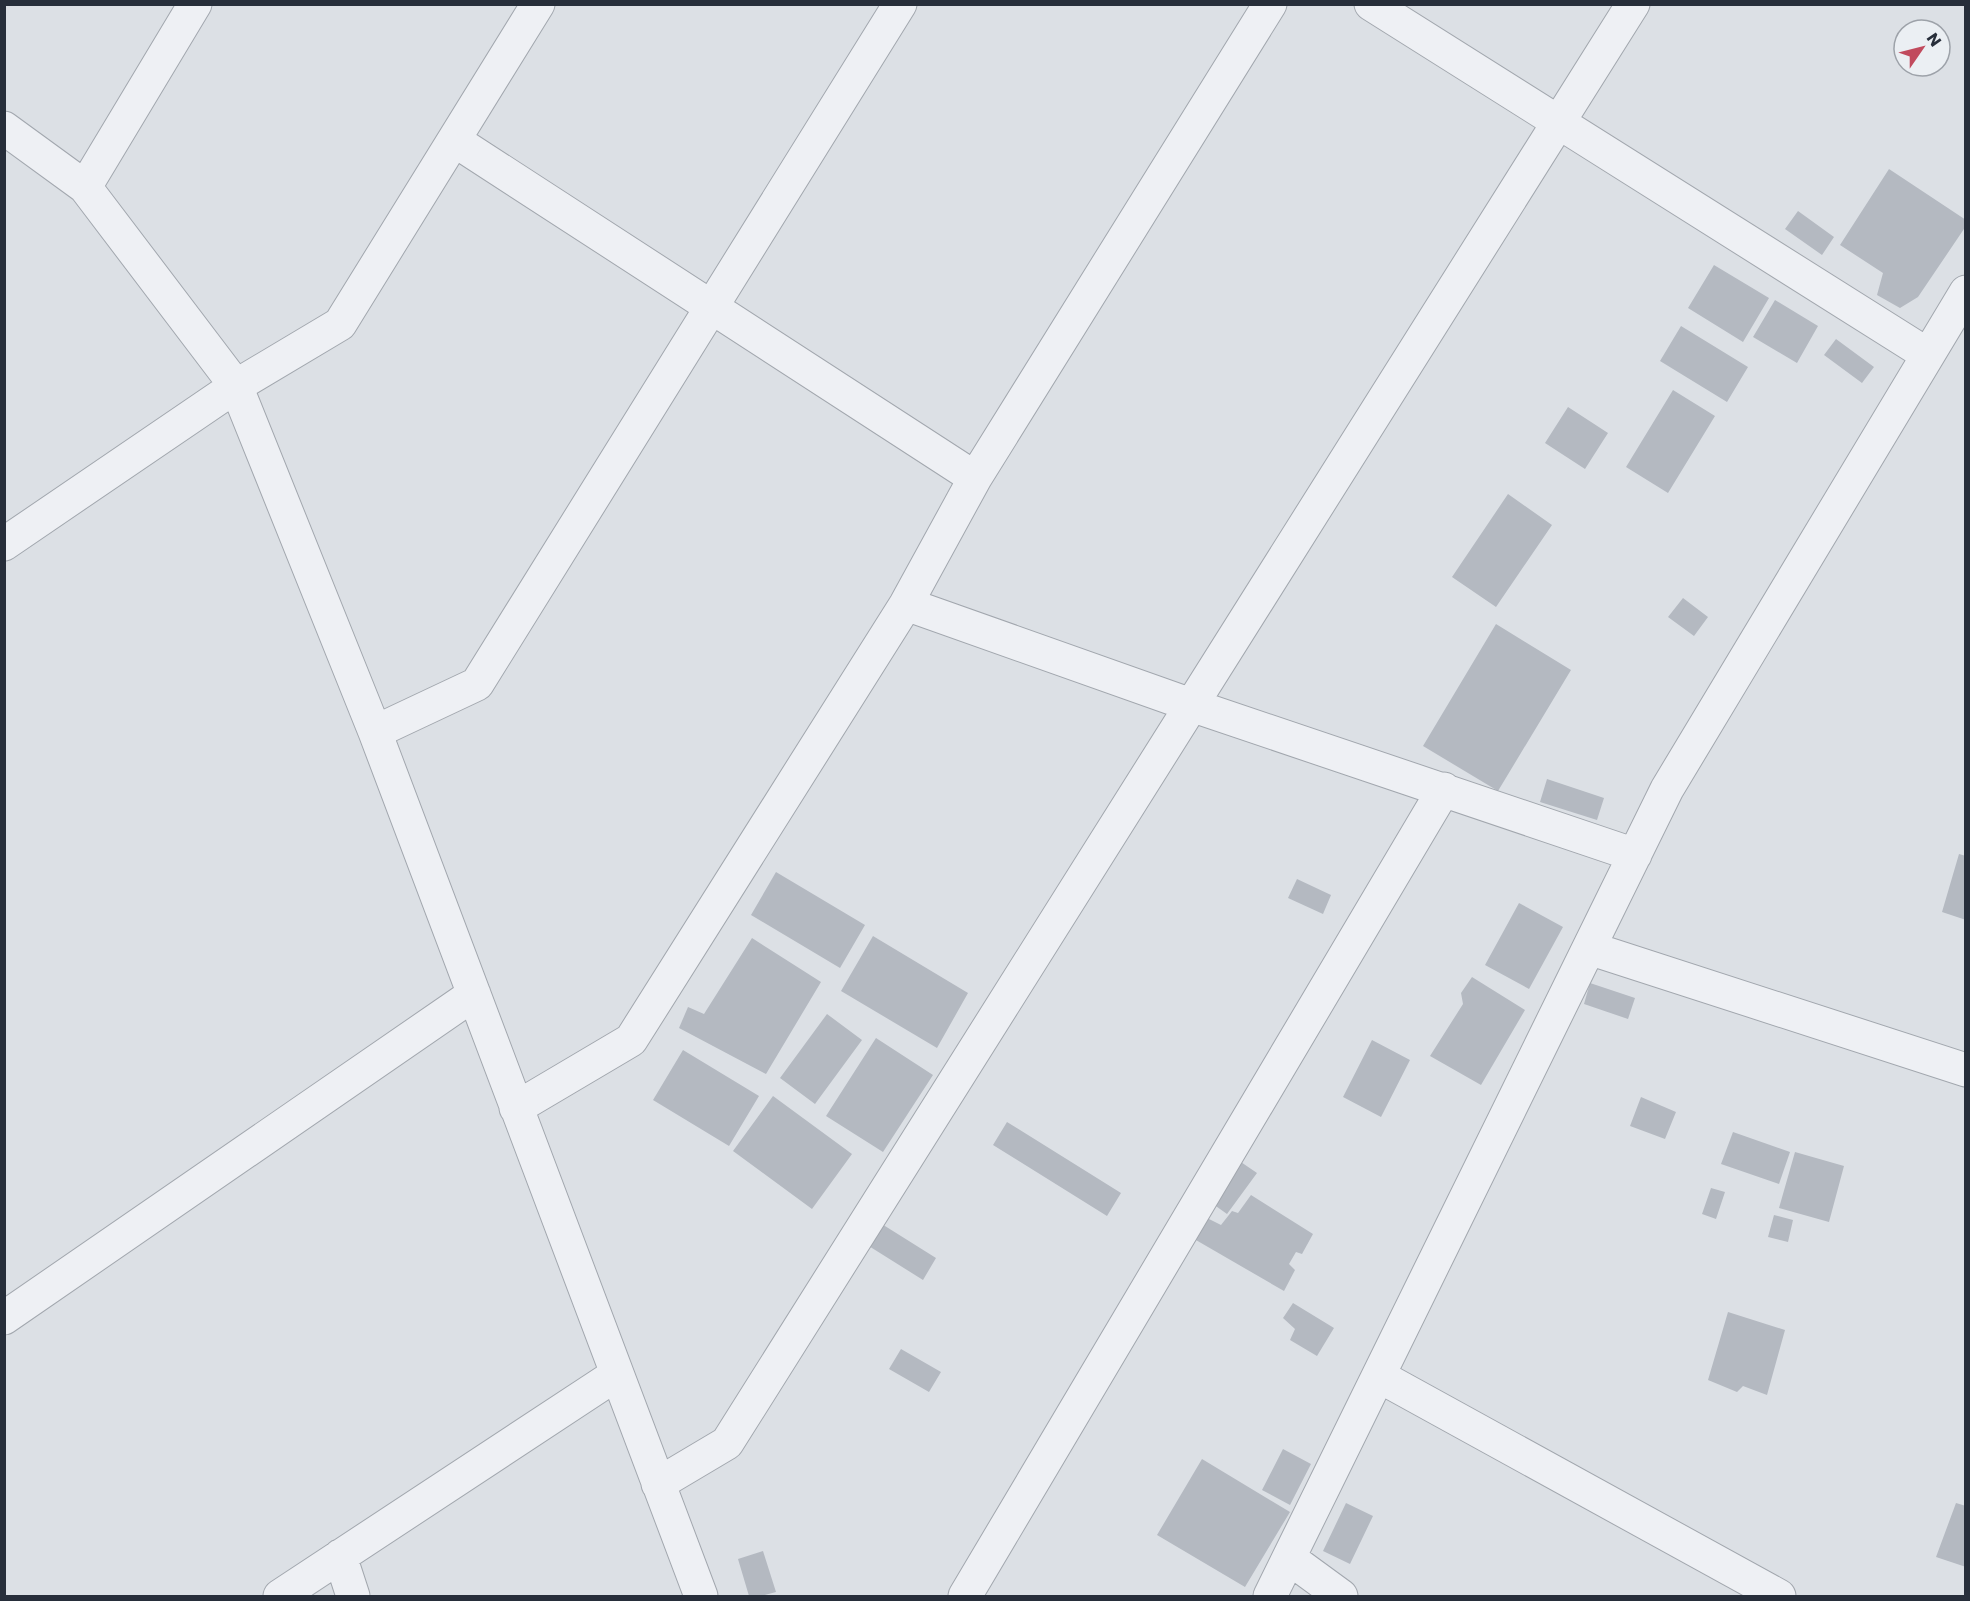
<svg xmlns="http://www.w3.org/2000/svg" width="1970" height="1601" viewBox="0 0 1970 1601" font-family="Poppins,sans-serif">
  <style>
    .building { fill: #b4b9c1 }
    .lines { fill: none; stroke-linecap: round; stroke-linejoin: round }
    .street-casing { stroke: #a2a7ae; stroke-width: 35 }
    .street { stroke: #eef0f4; stroke-width: 33 }
  </style>
  <rect width="100%" height="100%" fill="#dce0e5"/>
  <path class="building" d="M1889 169 1966 220V226L1918 297 1900 308 1877 295 1883 273 1840 245Z
    M1798 211 1834 237 1822 255 1785 229Z
    M1714 265 1769 298 1743 342 1688 308Z
    M1775 300 1818 326 1797 363 1753 337Z
    M1681 326 1748 367 1727 402 1660 361Z
    M1836 339 1874 367 1862 383 1824 355Z
    M1673 390 1715 416 1668 493 1626 467Z
    M1568 407 1608 433 1585 469 1545 443Z
    M1508 494 1552 525 1496 607 1452 577Z
    M1683 598 1708 617 1694 636 1668 617Z
    M1496 624 1571 670 1498 791 1423 746Z
    M1547 779 1604 798 1597 820 1540 802Z
    M1959 854 1966 856V920L1942 912Z
    M776 872 865 925 840 968 751 915Z
    M1297 879 1331 895 1323 914 1288 898Z
    M1519 903 1563 927 1529 989 1485 965Z
    M873 936 968 993 937 1048 841 991Z
    M752 938 821 982 766 1074 679 1028 688 1007 704 1014Z
    M1472 977 1525 1010 1481 1085 1430 1056 1463 1004 1461 993Z
    M1590 983 1635 998 1628 1019 1584 1004Z
    M827 1014 862 1040 815 1104 780 1078Z
    M876 1038 933 1075 883 1152 826 1116Z
    M1372 1040 1410 1060 1381 1117 1343 1097Z
    M683 1050 759 1096 729 1146 653 1100Z
    M773 1096 852 1154 812 1209 733 1151Z
    M1641 1097 1676 1112 1665 1139 1630 1126Z
    M1007 1122 1121 1193 1107 1216 993 1145Z
    M1733 1132 1790 1152 1779 1184 1721 1164Z
    M1795 1152 1844 1166 1829 1222 1779 1208Z
    M1235 1158 1257 1173 1227 1214 1206 1199Z
    M1711 1188 1725 1192 1716 1219 1702 1214Z
    M1251 1195 1313 1234 1302 1254 1296 1252 1289 1264 1295 1270 1284 1291 1189 1236 1201 1215 1221 1225 1232 1211 1238 1213Z
    M1774 1215 1793 1220 1788 1242 1768 1237Z
    M877 1221 936 1258 923 1280 864 1243Z
    M1293 1303 1334 1328 1317 1356 1290 1340 1295 1329 1283 1318Z
    M1728 1312 1785 1330 1767 1395 1743 1386 1737 1392 1708 1380Z
    M901 1349 941 1372 929 1392 889 1369Z
    M1283 1449 1311 1464 1290 1505 1262 1490Z
    M1202 1459 1290 1512 1245 1587 1157 1535Z
    M1346 1503 1373 1516 1350 1564 1323 1551Z
    M1956 1503 1966 1506V1567L1936 1557Z
    M763 1551 776 1592 761 1596H749L738 1559Z"/>
  <g class="lines">
    <defs>
      <path id="street" d="M1371 4 1928 355
        M4 128 85 187 236 386 375 732 701 1596
        M454 140 975 478
        M85 187 195 4
        M4 544 236 386 340 324 538 4
        M906 604 1191 705 1635 855
        M375 732 477 684 900 4
        M1589 948 1966 1070
        M516 1108 631 1040 906 604 975 478 1270 4
        M4 1318 474 994
        M1379 1376 1779 1596
        M658 1484 727 1443 1633 4
        M340 1556 353 1596
        M1289 1558 1341 1596
        M280 1596 617 1374
        M965 1596 1444 789
        M1270 1596 1667 789 1966 292"/>
    </defs>
    <use href="#street" class="street-casing"/>
    <use href="#street" class="street"/>
  </g>
  <rect width="1970" height="1601" fill="none" stroke="#272e3a" stroke-width="12"/>
  <g transform="translate(1922 48) rotate(55)"><circle r="28" fill="#ebeff3" stroke="#9da2a9" stroke-width="1.5"/>
  <path d="M0-4.5L10 22L0 15L-10 22Z" fill="#c14a5d"/>
  <text y="-9" font-size="16" font-weight="bold" text-anchor="middle" fill="#272e3a">N</text>
  </g>
</svg>
